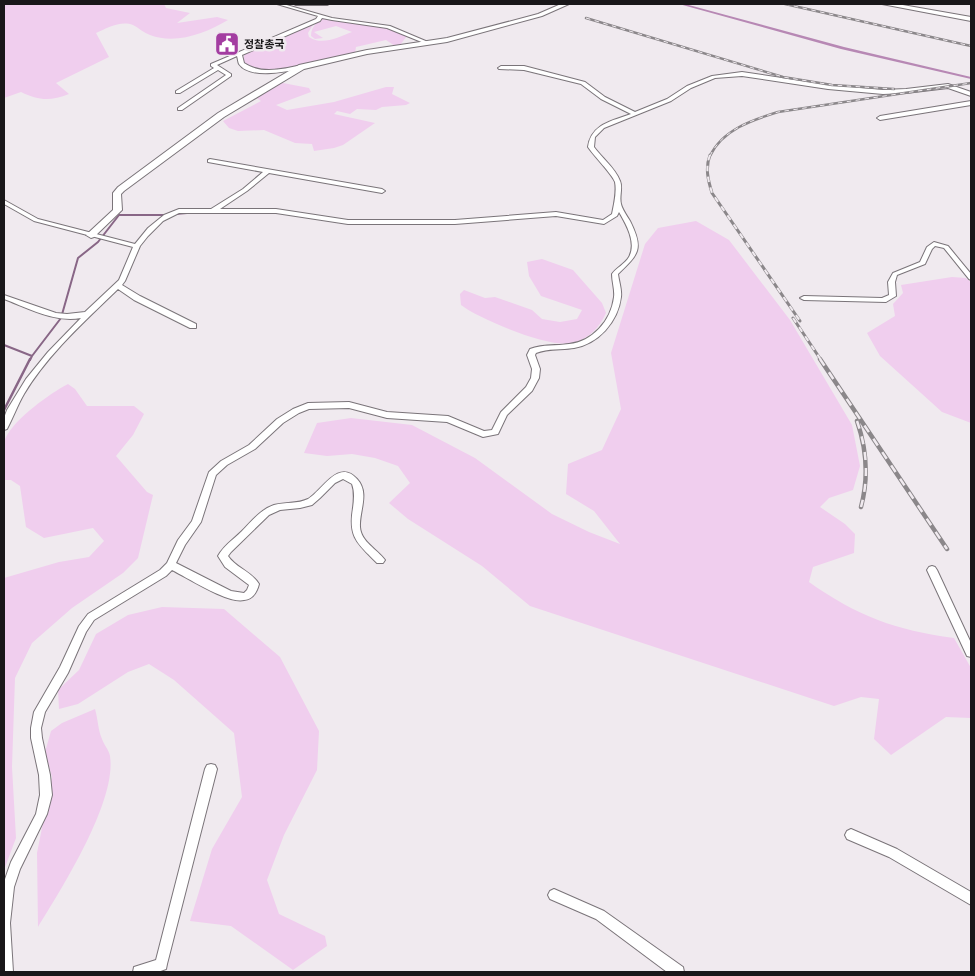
<svg xmlns="http://www.w3.org/2000/svg" width="975" height="976" viewBox="0 0 975 976" font-family="Roboto,'Noto Sans KR',sans-serif">
  <style>
    .green { fill: #f0ceee }
    .lines { fill: none; stroke-linecap: round; stroke-linejoin: round }
    .stream-far1 { stroke: #886686; stroke-width: 2 }
    .stream { stroke: #886686; stroke-width: 2.5 }
    .canal { fill: #b788b4; fill-rule: evenodd }
    .street-casing { stroke: #7a7479; stroke-width: 2 }
    .secondary-casing { stroke: #7a7479; stroke-width: 2 }
    .primary-casing { stroke: #7a7479; stroke-width: 2 }
    .street { fill: #fff; fill-rule: evenodd }
    .secondary { fill: #fff; fill-rule: evenodd }
    .primary { fill: #fff; fill-rule: evenodd }
    .rail-far2-casing { stroke: #8b878a; stroke-width: 2.5 }
    .rail-far1-casing { stroke: #8b878a; stroke-width: 3 }
    .rail-casing { stroke: #8b878a; stroke-width: 4.5 }
    .rail-far2 { stroke: #f0eaef; stroke-width: 1; stroke-dasharray: 4.5; stroke-linecap: butt }
    .rail-far1 { stroke: #f0eaef; stroke-width: 2; stroke-dasharray: 5.5; stroke-linecap: butt }
    .rail { stroke: #f0eaef; stroke-width: 2.5; stroke-dasharray: 8; stroke-linecap: butt }
    .labels { text-anchor: middle; stroke-width: 5; stroke-linejoin: round; paint-order: stroke }
    .far-poi-label { font-size: 11px; font-weight: bold; fill: #191719; stroke: #f0eaef; text-anchor: start }
  </style>
  <rect width="100%" height="100%" fill="#f0eaef"/>
  <path class="green" d="M4 4H164L166 8 190 13 177 23 217 17 228 20C206 33 176 45 150 35 144 33 139 28 133 25 121 20 107 28 96 33L109 57 56 83 69 94C51 101 39 101 21 92L4 98Z
    M325 17C353 21 382 23 407 36L400 45 395 46 386 40 356 47 355 53 272 71C261 70 249 70 243 60L245 53 285 40 284 38 314 23 308 33 309 37C322 46 339 37 352 32L336 26 314 32 323 38 315 39 311 36C311 27 317 21 325 17Z
    M283 83 309 88 311 92 276 105 287 110 334 102 386 87H394L392 94 410 103 406 105 382 107 376 110 357 109 350 114 337 111 334 114 375 123 343 145 334 148 314 151 312 144 295 143 264 130 238 131 229 128 223 121 261 101 255 97 273 85Z
    M696 221 729 240 790 320 852 425 860 466 853 490 829 498 820 507 845 524 855 534 854 553 813 567 809 582C857 616 895 630 954 638L971 668V718L946 717 891 755 874 739 879 699 861 697 834 706 530 606 482 566 408 519 389 503 410 483 398 466 375 458 352 454 327 456 304 453 317 423 351 418 412 425 475 458 552 514 589 532 620 544 594 511 566 494 568 464 602 450 621 409 611 353 645 244 658 228Z
    M542 259 573 270 602 303 606 313C599 328 590 338 573 343 551 349 479 319 461 305L460 294 464 290 485 298 495 297 532 310 542 319 560 322 577 319 582 310 541 296 529 276 527 262Z
    M952 277 966 278 971 282V423L942 412 880 356 867 333 895 316 893 304 903 293 901 285Z
    M68 384 75 389 87 406H134L144 414 133 435 116 456 147 492 153 495 138 558 123 573 72 608 32 643 15 678 12 767 16 838 4 870V578L59 562 89 557 104 541 93 528 44 538 26 527 20 486 11 480H4C4 468 0 448 6 437 16 418 49 394 68 384Z
    M162 607 224 609 280 657 319 731 317 770 284 835 267 880 279 914 325 936 327 946 293 970 231 926 190 921 212 849 242 797 234 733 174 680 149 664 128 672 78 704 59 709 58 690 79 670 96 634 128 615Z
    M95 709C98 719 98 730 102 739 104 745 109 750 110 756 117 801 62 888 38 927L37 853 52 777 45 752 51 731 62 723Z"/>
  <g class="lines">
    <path class="stream-far1" d="M175 214 187 213
      M4 345 32 356 30 360
      M32 356 61 318 78 258 98 242 119 215H167"/>
    <path class="stream" d="M4 410 30 359"/>
    <path class="canal" d="M679 4H685L844 47 971 77V79L841 49Z"/>
    <defs>
      <path id="street" d="M277 4H283L332 18 390 26 428 42 424 43 387 28 332 20 322 18 320 21 242 55 244 63C262 75 282 69 302 65L304 66V68C289 71 250 80 239 64 238 62 238 59 237 56L217 65 231 74V76L182 110H178V108L226 75 218 70 180 93H176V91L214 68 211 66V64L316 19 318 16Z
        M294 4H329L327 5H296Z
        M501 66H524L585 82 605 97 635 112 667 99 687 86 712 76 742 72 828 85 883 90 906 89 948 84 971 92V96L948 88 906 93 883 94 828 89 742 76 715 78 691 88 671 101 604 128 595 137 594 147C601 157 616 169 620 181 623 188 619 196 621 204 622 209 627 216 630 221 644 249 639 254 618 274 619 282 622 290 621 297 618 322 598 344 574 348 562 350 548 348 536 353L535 355 540 369 539 378 532 391 507 415 498 434 483 437 447 422 387 418 349 408 309 409 299 413 283 423 255 449 227 465 216 475 201 522 185 545 176 563 231 591 244 593 247 590 249 585 225 567 218 556C224 545 233 540 242 531 252 521 260 510 274 505 285 502 298 504 308 499 322 491 338 458 357 479 370 493 359 511 360 527 361 542 377 549 385 560L383 563H377C357 543 348 537 353 508 354 500 355 492 352 484L343 479 335 483 320 498 312 505 300 508 280 510 269 515 231 552 228 556C236 568 251 571 259 584 257 592 253 599 244 600 228 604 188 578 172 570L166 576 94 620 86 632 68 673 45 712 41 728 42 738 50 775 52 795 47 814 20 869 14 887 10 923 13 972H4V882L11 862 36 814 40 795 39 775 31 738V728L34 712 60 667 79 626 88 614 160 570 167 563 178 540 192 521 209 472 221 461 249 445 277 419 293 409 308 403 349 402 387 412 448 416 484 431 492 430 501 412 526 387 531 378 532 369 527 355 530 349C543 344 556 346 569 344 592 342 611 321 614 297 615 290 612 282 612 274 616 268 625 264 629 257 637 243 626 224 619 212L617 216 604 224 556 216 455 224H348L276 213H179L163 221 148 236 140 246 125 281 122 285 140 296 196 324V328H190L134 300 118 289C85 321 48 354 24 394 17 406 13 418 7 429L4 430V418L7 410 26 379 48 352 81 318C55 323 28 308 4 299V295L56 313 67 314 85 312 119 280 133 247 34 221 4 204V200L38 219 135 244 148 228 164 215 179 209H211L243 189 263 172 208 162V160L210 159 382 189 385 191 382 193 269 173 247 191 220 209H276L348 220H455L556 212 603 220 612 214C614 204 617 192 615 182 612 174 594 156 588 147 591 124 612 121 631 114L601 99 581 84 524 70 499 69 498 68Z
        M971 101V105L880 120 877 118 880 116Z
        M934 242 948 246 971 274V280L969 279 944 248 935 246 932 249 925 264 897 275 895 282 896 296 886 302 804 300 800 298 804 296 882 298 889 295 888 282 893 273 920 262 927 247Z
        M932 566 935 567 937 570 971 643V657L967 656 927 570 929 567Z
        M211 764 215 765 217 769 167 964 166 969 158 972H133L134 967 156 960 205 769 207 765Z
        M851 829 897 849 971 892V905L889 857 847 839 845 835 847 831Z
        M554 889 604 911 683 967 684 972H667L596 919 550 899 548 895 550 891Z"/>
      <path id="secondary" d="M561 4H569L542 16 447 42 367 54 304 69 224 117 124 191 121 194 122 210 94 237 91 238 86 235 113 210V193L118 187 218 113 299 65 367 50 447 38 538 14Z"/>
      <path id="primary" d="M882 4H897L971 17V21Z"/>
    </defs>
    <use href="#street" class="street-casing"/>
    <use href="#secondary" class="secondary-casing"/>
    <use href="#primary" class="primary-casing"/>
    <use href="#street" class="street"/>
    <use href="#secondary" class="secondary"/>
    <use href="#primary" class="primary"/>
    <defs>
      <path id="rail-far2" d="M785 4 971 46
        M586 18 783 77 832 85 894 89
        M710 156C722 130 752 120 778 112L971 83"/>
      <path id="rail-far1" d="M710 155C705 168 708 180 712 193L800 321
        M793 318 821 360"/>
      <path id="rail" d="M820 359 947 549
        M857 421C867 450 869 477 861 507"/>
    </defs>
    <use href="#rail-far2" class="rail-far2-casing"/>
    <use href="#rail-far1" class="rail-far1-casing"/>
    <use href="#rail" class="rail-casing"/>
    <use href="#rail-far2" class="rail-far2"/>
    <use href="#rail-far1" class="rail-far1"/>
    <use href="#rail" class="rail"/>
  </g>
  <defs>
    <symbol id="civic-square" viewBox="-11 -11 22 22"><rect x="-9" y="-9" width="18" height="18" rx="4" fill="#a33da1" stroke="#f0eaef"/><path d="M-.6-6.5H3V-4.5H.6V-3L4-1V1h2V6H-6V1h2V-1L-.6-3ZM-1.2 2.5V6h2.4V2.5Z" fill="#fff"/></symbol>
  </defs>
  <g fill-rule="evenodd">
    <use href="#civic-square" x="213" y="30" width="28" height="28"/>
  </g>
  <g class="labels">
    <g class="far-poi-label">
      <text x="244" y="48">정찰총국</text>
    </g>
  </g>
  <rect width="975" height="976" fill="none" stroke="#191719" stroke-width="10"/>
</svg>
